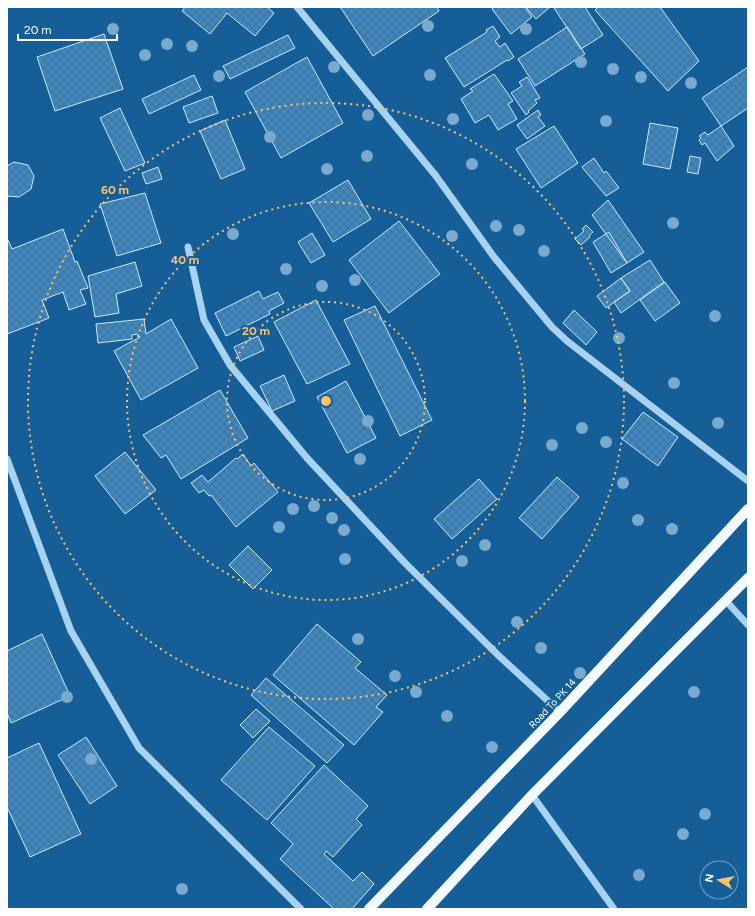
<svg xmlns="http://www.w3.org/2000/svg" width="755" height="916" viewBox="0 0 755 916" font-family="Figtree,sans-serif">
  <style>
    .building { fill: url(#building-cross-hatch); stroke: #cfe9fc }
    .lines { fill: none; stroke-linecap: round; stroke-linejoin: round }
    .minor { stroke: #a7d2f2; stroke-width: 7 }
    .major { stroke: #f2f9ff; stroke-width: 10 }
    .tree { fill: #7baacf }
    .ring { fill: none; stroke: #ffc168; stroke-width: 2; stroke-dasharray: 2 4 }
    .labels { text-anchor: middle; stroke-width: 4; stroke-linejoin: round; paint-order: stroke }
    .street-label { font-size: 10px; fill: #fff; stroke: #155e97 }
    .centre { fill: #ffc168; stroke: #155e97; stroke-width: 2 }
    .ring-label { font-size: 12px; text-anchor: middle; font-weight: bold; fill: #ffc168; stroke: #155e97; stroke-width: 4; stroke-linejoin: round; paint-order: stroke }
  </style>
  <defs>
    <pattern id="building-cross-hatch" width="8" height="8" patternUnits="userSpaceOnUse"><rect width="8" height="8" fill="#3e87bf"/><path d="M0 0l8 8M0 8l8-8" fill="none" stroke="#446f91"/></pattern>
  </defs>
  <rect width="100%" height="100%" fill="#155e97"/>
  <path class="building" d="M185 7H267L274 13 255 36 227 13 210 34 182 11Z
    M340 7H437L439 11 373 56Z
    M494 7H525L532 17 511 34 492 9Z
    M526 7H550L536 19Z
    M555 7H585L603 35 581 49 554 8Z
    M598 7H660L699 61 668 91 595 10Z
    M493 26 500 37 495 41 500 47 505 43 514 57 508 61 507 60 464 87 445 58 487 32 486 30Z
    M567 27 585 54 535 86 518 59Z
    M104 34 123 89 55 111 37 57Z
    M288 35 295 48 230 79 223 66Z
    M307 57 343 123 281 158 245 92Z
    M748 67V108L721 126 702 98Z
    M494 74 513 101 508 104 517 119 498 130 489 115 475 123 461 99 473 91 470 89Z
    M194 75 201 90 149 114 142 99Z
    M527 77 540 98 535 100 537 103 528 111 529 112 526 115 511 93 522 86 519 82Z
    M212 96 218 113 189 123 183 107Z
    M120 108 145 163 125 171 100 118Z
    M538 110 541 115 538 117 545 126 527 139 517 125Z
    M225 120 245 169 221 179 200 131Z
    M650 123 678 128 670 169 643 164Z
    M554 126 578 163 541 188 516 149Z
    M721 126 734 146 717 161 705 143 702 145 699 140 701 138 699 136 705 132 708 135Z
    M690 156 701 158 698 174 687 172Z
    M594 158 604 173 606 171 619 188 606 196 582 167Z
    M14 162 28 165 34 176 31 189 19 197 7 196V166Z
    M158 167 162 179 146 184 142 173Z
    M348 180 371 219 333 242 309 203Z
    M145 193 161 243 117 256 100 204Z
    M608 200 644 252 627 263 592 215Z
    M399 221 440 274 389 313 349 260Z
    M586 225 593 232 589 236 590 237 581 245 575 239 584 231 582 229Z
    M63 229 75 262 77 261 88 288 80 290 86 304 69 310 63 292 42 300 49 318 7 334V240H8L12 249Z
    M609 232 627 263 611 273 593 242Z
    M312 233 325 255 311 263 298 242Z
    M650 260 664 282 621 313 614 302 630 291 621 278Z
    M135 262 142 286 116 294 119 313 95 317 88 276Z
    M621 278 630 291 606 308 597 296Z
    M665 282 680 303 655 321 640 300Z
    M259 291 263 299 278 292 284 303 269 311 270 314 226 336 215 313Z
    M316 300 350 364 307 384 274 322Z
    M375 306 432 420 400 436 344 320Z
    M574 310 597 332 586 345 563 323Z
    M144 319 146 334 171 319 198 368 141 400 114 351 140 337 137 334 132 335V339L98 343 96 324Z
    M258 336 264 350 240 361 234 347Z
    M284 375 295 401 272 411 260 386Z
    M346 381 376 438 347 453 317 397Z
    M220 390 248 438 181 479 166 455 161 458 143 435Z
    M643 412 678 437 658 466 622 439Z
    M125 452 156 490 125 514 95 476Z
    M243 454 251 466 254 463 278 492 236 527 211 495 209 496 204 490 199 493 191 483 202 475 208 482 236 458 237 459Z
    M557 477 579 497 542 539 519 518Z
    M479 479 497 499 452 539 434 519Z
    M248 546 272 570 253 589 229 565Z
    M317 624 361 662 355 668 387 695 376 707 383 712 354 745 273 675Z
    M42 634 70 696 11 723 7 713V651Z
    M266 678 344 745 327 763 251 695Z
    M256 709 270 721 253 738 240 725Z
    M269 727 315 766 267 820 221 780Z
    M86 737 117 786 90 804 58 755Z
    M39 743 81 834 30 857 7 807V758Z
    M324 765 368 806 356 819 362 825 333 857 326 851 324 854 353 881 362 872 374 884 352 909H334L280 859 293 844 271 823Z"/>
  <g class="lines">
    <path class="minor" d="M297 7 436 176 494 257 552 327 567 341 748 481
      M188 247 204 320 230 365 307 458 406 564 499 656 560 712
      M7 459 71 631 139 748 301 909
      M726 601 748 625
      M532 795 614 909"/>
    <path class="major" d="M369 909 560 712 748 509
      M427 909 532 795 748 578"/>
  </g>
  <g class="tree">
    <circle cx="428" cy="26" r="6"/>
    <circle cx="113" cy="29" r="6"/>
    <circle cx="526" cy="29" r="6"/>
    <circle cx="167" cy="44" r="6"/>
    <circle cx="192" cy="46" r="6"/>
    <circle cx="145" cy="55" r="6"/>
    <circle cx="581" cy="62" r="6"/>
    <circle cx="334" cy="67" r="6"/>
    <circle cx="613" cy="69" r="6"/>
    <circle cx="430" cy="75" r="6"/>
    <circle cx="219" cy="76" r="6"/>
    <circle cx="641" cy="77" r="6"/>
    <circle cx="691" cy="83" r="6"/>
    <circle cx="368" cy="115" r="6"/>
    <circle cx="453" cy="119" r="6"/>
    <circle cx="606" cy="121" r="6"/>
    <circle cx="270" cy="137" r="6"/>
    <circle cx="367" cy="156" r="6"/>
    <circle cx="472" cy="164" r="6"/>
    <circle cx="327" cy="169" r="6"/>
    <circle cx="673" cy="223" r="6"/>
    <circle cx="496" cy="226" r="6"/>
    <circle cx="519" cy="230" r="6"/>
    <circle cx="233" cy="234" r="6"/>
    <circle cx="452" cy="236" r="6"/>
    <circle cx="544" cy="251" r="6"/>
    <circle cx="286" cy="269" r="6"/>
    <circle cx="355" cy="280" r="6"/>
    <circle cx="322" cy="286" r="6"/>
    <circle cx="715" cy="316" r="6"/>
    <circle cx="619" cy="338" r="6"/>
    <circle cx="674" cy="383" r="6"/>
    <circle cx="368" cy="421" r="6"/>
    <circle cx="718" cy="423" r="6"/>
    <circle cx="582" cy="428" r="6"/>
    <circle cx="606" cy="442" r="6"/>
    <circle cx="552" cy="445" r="6"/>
    <circle cx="360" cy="459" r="6"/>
    <circle cx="623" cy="483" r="6"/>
    <circle cx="314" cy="506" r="6"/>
    <circle cx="293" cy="509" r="6"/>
    <circle cx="332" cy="518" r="6"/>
    <circle cx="638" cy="520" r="6"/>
    <circle cx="279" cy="527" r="6"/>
    <circle cx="672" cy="529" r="6"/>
    <circle cx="344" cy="530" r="6"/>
    <circle cx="485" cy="545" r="6"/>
    <circle cx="345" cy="559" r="6"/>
    <circle cx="462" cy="561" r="6"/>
    <circle cx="517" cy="622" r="6"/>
    <circle cx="358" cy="639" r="6"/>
    <circle cx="541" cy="648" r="6"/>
    <circle cx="580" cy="673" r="6"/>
    <circle cx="395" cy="676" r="6"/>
    <circle cx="416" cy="692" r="6"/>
    <circle cx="694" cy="692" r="6"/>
    <circle cx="67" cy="697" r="6"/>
    <circle cx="447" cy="716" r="6"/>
    <circle cx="492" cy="747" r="6"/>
    <circle cx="91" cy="759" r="6"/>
    <circle cx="705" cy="814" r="6"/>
    <circle cx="683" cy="834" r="6"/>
    <circle cx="639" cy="875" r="6"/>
    <circle cx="182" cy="889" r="6"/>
  </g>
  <g class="ring">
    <circle cx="326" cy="401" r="99"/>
    <circle cx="326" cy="401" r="199"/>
    <circle cx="326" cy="401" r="298"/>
  </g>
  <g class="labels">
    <g class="street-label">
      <text transform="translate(552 703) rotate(-47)" y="4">Road To PK 14</text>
    </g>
  </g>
  <circle cx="326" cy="401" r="6" class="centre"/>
  <g class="ring-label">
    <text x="115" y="194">60 m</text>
    <text x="185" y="264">40 m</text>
    <text x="256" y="335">20 m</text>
  </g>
  <rect width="755" height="916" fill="none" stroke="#ffffff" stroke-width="16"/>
  <g transform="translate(719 880) rotate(281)"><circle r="19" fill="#155e97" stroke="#739ec1"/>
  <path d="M0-3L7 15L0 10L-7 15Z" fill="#ffc168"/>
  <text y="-6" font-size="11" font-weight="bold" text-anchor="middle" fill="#ffffff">N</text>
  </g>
  <path d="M18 34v6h99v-6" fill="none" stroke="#ffffff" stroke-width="2"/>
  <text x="24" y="34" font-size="12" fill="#ffffff" stroke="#155e97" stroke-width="3" paint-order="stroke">20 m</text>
</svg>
